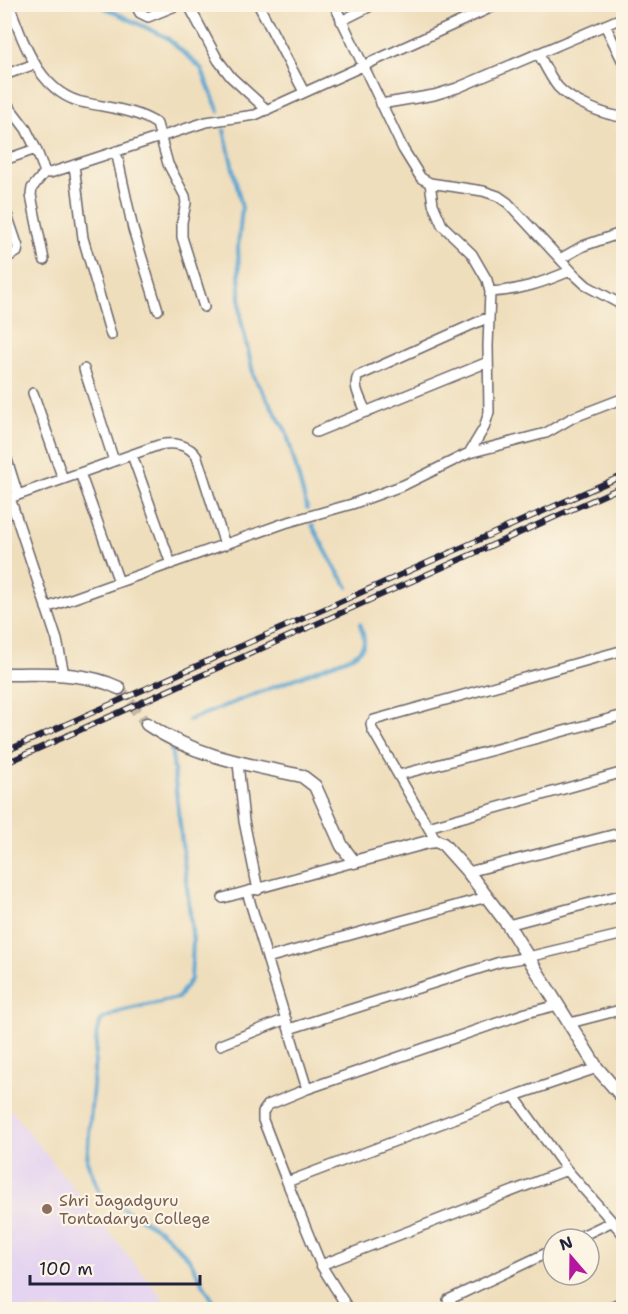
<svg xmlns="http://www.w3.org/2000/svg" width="628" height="1314" viewBox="0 0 628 1314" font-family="'Shantell Sans',sans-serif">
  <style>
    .built { fill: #e4d3f1 }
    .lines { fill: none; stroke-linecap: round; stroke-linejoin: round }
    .stream { stroke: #57a4d0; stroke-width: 4 }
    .secondary-tunnel { stroke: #c6b8a2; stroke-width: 12; stroke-dasharray: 12 6; stroke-linecap: butt }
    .street-casing { stroke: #6a6468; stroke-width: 12 }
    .secondary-casing { stroke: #6a6468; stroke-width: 15 }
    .street { stroke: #fff; stroke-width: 9 }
    .secondary { stroke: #fff; stroke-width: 12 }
    .rail-casing { stroke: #22223b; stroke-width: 6 }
    .rail { stroke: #fcf5e5; stroke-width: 4; stroke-dasharray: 11; stroke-linecap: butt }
    .education-dot { fill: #8d6e63; stroke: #fcf5e5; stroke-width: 2 }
    .labels { text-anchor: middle; stroke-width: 4.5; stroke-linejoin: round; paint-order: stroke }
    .education-label { font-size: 16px; fill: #785e54; stroke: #fcf5e5; text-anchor: start }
  </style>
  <rect width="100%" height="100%" fill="#fcf5e5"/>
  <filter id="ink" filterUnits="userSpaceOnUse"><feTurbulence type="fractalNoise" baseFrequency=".0167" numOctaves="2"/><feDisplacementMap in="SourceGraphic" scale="12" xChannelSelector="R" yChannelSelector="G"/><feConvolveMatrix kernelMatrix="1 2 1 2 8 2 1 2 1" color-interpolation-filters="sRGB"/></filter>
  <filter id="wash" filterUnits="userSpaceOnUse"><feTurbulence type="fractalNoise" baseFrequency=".008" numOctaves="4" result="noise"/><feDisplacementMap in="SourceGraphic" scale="24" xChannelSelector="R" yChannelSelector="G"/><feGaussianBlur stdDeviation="1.35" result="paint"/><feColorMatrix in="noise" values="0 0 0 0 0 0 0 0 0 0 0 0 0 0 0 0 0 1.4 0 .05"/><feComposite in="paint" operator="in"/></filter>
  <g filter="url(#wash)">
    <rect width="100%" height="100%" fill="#efdebc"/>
    <path class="built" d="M8 1107 171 1309H5L4 1109Z"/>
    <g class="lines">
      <path class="stream" d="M97 4 166 37 201 68 219 112
        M224 130 242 208 238 247 241 320 254 377 286 431 307 508
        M312 525 334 566 348 587
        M189 720 353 656C368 646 365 639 360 624
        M171 745 193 941 191 979 178 998 120 1011 101 1020 97 1032 87 1161 101 1195 161 1231 188 1257 218 1310"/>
    </g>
  </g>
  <g filter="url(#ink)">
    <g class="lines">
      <path class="secondary-tunnel" d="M119 688 147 724"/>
      <defs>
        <path id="street" d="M9 4C23 42 40 95 86 103 110 108 137 110 157 124L168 164 185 196 186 203 182 222V237L204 307
          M135 4 140 13 148 17 180 4
          M188 4 218 60 231 77 267 110
          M258 4 304 92
          M334 4 403 149 421 178 430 183 483 191 498 196 508 203 575 275 587 286 624 306
          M465 4 472 16
          M341 21 375 4
          M605 25 624 64
          M538 53C544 64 550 77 558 87 571 101 605 116 624 117
          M4 75 35 64
          M4 100 26 129 36 149
          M381 104 434 95 457 88 624 17
          M116 151 133 229 158 310
          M4 160 36 149 45 172 50 173 206 122 255 115 499 4
          M74 165 83 238 111 335
          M430 183 433 204 442 225 472 254 487 280 490 292 488 346 489 412 484 428 469 453
          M4 206 18 247 17 252 4 259
          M560 259 583 246 624 232
          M44 260 31 195 32 188 45 172
          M490 292C519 291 544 282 570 271
          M84 369 114 461
          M33 393 63 479
          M366 412C362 401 352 387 358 376L489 317
          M316 432 488 362
          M4 450 18 495
          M132 455 171 564
          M80 473 119 582
          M10 498 57 640 64 674
          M4 500 159 445C173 442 189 444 197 457L225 545
          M46 608 285 523 352 504 404 485 469 453 546 433 572 418 624 398
          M238 763 244 821 258 890
          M399 775 624 715
          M428 827 624 772
          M436 841 372 729 371 724 374 720 624 650
          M468 872 624 832
          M247 892 307 1089
          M223 898 354 862
          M508 925 624 894
          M267 958 487 897
          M570 1023 624 1009
          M289 1029 500 962 528 957 624 934
          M220 1045 286 1019
          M514 1096 567 1170
          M287 1182 263 1120V1112L268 1105 307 1089 526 1013 558 1005
          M575 1239 611 1222
          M321 1265 567 1170 624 1235
          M448 1300 553 1250
          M349 1310 321 1265 287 1182 514 1096 597 1068
          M604 1310 624 1301"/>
        <path id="secondary" d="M4 674C43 674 84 671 119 688
          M147 724C193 756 249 765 302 776L315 786 342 846 354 862 428 842 436 841 443 844 468 872 508 925 597 1068 624 1099"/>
      </defs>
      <use href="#street" class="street-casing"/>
      <use href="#secondary" class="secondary-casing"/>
      <use href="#street" class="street"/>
      <use href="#secondary" class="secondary"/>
      <defs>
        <path id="rail" d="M4 752 624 475
          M4 764 624 486"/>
      </defs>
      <use href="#rail" class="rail-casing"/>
      <use href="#rail" class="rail"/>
    </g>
  </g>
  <circle class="education-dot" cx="47" cy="1209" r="6"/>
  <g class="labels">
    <g class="education-label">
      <text x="59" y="1206">Shri Jagadguru<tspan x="59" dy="18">Tontadarya College</tspan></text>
    </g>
  </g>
  <rect width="628" height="1314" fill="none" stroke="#fcf5e5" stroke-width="24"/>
  <g transform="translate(571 1257) rotate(340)"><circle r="28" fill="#fcf5e5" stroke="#a5a1a1" stroke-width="1.5"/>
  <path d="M0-4.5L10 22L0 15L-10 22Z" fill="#b5179e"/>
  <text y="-9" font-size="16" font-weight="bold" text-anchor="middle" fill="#22223b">N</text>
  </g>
  <path d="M30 1275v9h170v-9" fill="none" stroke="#22223b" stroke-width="3"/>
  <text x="39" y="1275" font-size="18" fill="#22223b" stroke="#fcf5e5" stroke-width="4.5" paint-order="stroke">100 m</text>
</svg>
